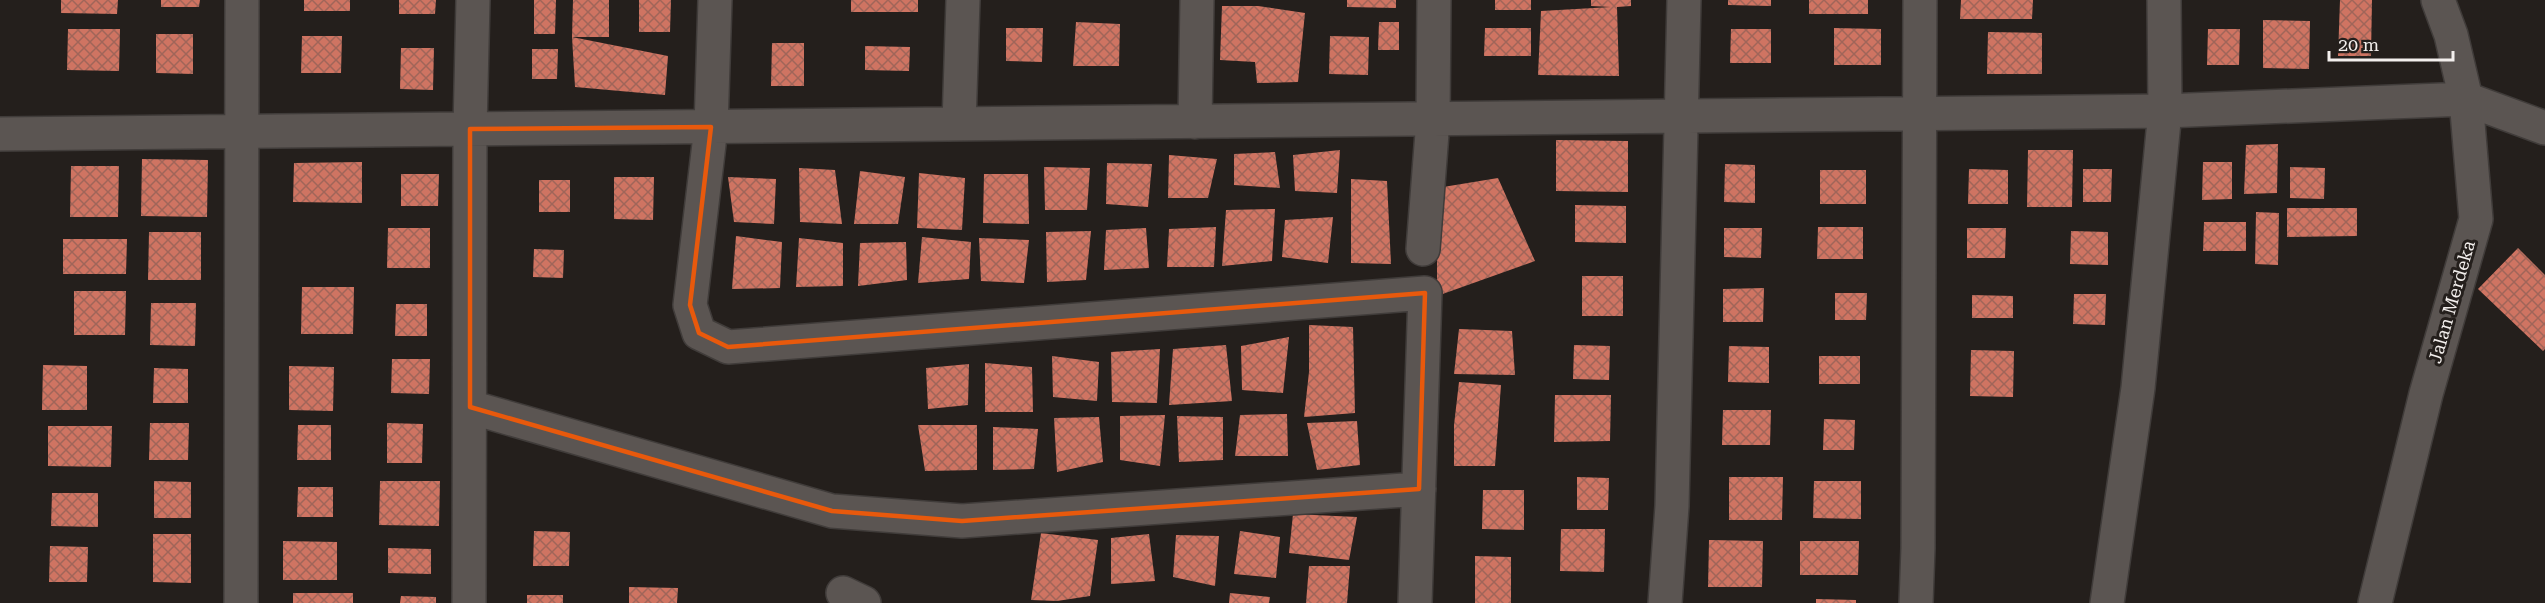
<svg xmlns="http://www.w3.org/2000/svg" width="2545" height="603" viewBox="0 0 2545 603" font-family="'Roboto Serif',serif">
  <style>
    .building { fill: url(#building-cross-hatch) }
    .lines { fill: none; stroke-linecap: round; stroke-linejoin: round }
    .minor-casing { stroke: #403c3a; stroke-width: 36 }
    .minor { stroke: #5b5552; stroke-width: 33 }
    .marked { fill: none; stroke: #e8590c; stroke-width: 4.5; stroke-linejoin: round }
    .labels { text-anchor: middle; stroke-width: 6; stroke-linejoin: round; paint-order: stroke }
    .street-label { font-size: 18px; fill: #f3efed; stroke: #241f1c }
  </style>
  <defs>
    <pattern id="building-cross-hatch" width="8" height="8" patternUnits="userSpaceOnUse" patternTransform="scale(1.5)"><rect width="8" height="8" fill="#cf7462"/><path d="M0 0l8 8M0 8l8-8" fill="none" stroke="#a06559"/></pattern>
  </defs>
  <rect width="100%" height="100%" fill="#241f1c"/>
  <path class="building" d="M61 0H118L117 14 61 13Z
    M161 0H200L199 7H161Z
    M304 0H350V11H304Z
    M399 0H436L435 14H399Z
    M534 0H556L555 34H534Z
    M573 0H609V37H572Z
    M639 0H671L670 32H639Z
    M851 0H918V12H851Z
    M1347 0H1396V8L1347 7Z
    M1495 0H1531V10H1495Z
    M1591 0H1631V6L1617 7 1619 76 1538 75 1541 11 1611 7 1591 6Z
    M1728 0H1771V6L1728 5Z
    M1809 0H1868V14H1809Z
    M1961 0H2033L2032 19H1960Z
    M2340 0H2372L2371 56H2338Z
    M1222 6H1258L1305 13 1298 82 1257 83 1255 62 1220 60Z
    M2263 20 2310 21 2309 69 2263 68Z
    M1076 22 1120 24 1119 66H1073Z
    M1379 22H1399V50H1378Z
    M1006 28H1043L1042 62 1006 61Z
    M1485 28H1531V56H1484Z
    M1834 28 1881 29V65H1834Z
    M68 29H120L119 71 67 70Z
    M1731 29H1771V63H1730Z
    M2208 29H2240L2239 65H2207Z
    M1988 32 2042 33V74H1987Z
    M156 34H193V74L156 73Z
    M302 36H342L341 73H301Z
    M1330 36 1369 37 1368 75 1329 74Z
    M572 37 668 56 665 95 575 87Z
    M772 43H804V86H771Z
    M865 46 910 47 909 71 865 70Z
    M401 48H434L433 90 400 89Z
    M532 49H558L557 79H532Z
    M1556 140 1628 141V192L1556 191Z
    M2278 144 2277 193 2244 194 2246 145Z
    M1340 150 1337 193 1295 191 1293 155Z
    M2028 150H2073L2072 207H2027Z
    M1275 152 1280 188 1234 185V154Z
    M1169 155 1217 159 1208 198H1168Z
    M142 159 208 160 207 217 141 216Z
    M362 162V203L293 202 294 163Z
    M2203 162H2232V199L2202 200Z
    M1107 163 1152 164 1148 207 1106 204Z
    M1725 164 1755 165V203L1724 202Z
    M71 166H119L118 217H70Z
    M1044 167 1090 168 1087 210H1045Z
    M2290 167 2325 168 2324 199 2290 198Z
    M799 168 835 170 842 224 800 222Z
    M1969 169 2008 170V204H1968Z
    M2083 169H2112L2111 202H2083Z
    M1820 170H1866V204H1820Z
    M860 171 905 177 898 224H854Z
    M919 173 965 178 962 230 917 228Z
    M401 174H439L438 206H401Z
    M984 174H1028L1029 224 983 223Z
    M614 177H654L653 220 614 219Z
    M728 177 776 179 774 224 734 222Z
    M1498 178 1535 261 1437 296V188Z
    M1351 179 1387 181 1391 264 1351 263Z
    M539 180H570V212H539Z
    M1575 205 1626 206V243L1575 242Z
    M2287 208H2357V236L2287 237Z
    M1275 209 1272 261 1222 266 1226 210Z
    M2256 212 2279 213 2278 265 2255 264Z
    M1333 217 1328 263 1282 257 1285 220Z
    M2204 222H2246V251H2203Z
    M1216 227 1214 267H1167L1169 229Z
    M1818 227H1863V259H1817Z
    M388 228H430V268H387Z
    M1146 228 1149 268 1104 270 1106 230Z
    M1724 228H1762L1761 258 1724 257Z
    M1967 228H2006L2005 258H1967Z
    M1091 231 1086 280 1047 282 1046 232Z
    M2071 231 2108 232V265L2070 264Z
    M149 232H201V280H148Z
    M736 236 782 242 780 288 732 289Z
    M922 237 971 242 969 279 918 283Z
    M799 238 843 243V286L796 287Z
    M979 238 1029 240 1024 283 981 281Z
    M63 239H127L126 274H63Z
    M906 242 907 280 858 286 860 243Z
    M2518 248 2545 275V349L2543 351 2478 289Z
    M534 249 564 250 563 278 533 277Z
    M1582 276H1623V316H1582Z
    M302 287H354L353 334H301Z
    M1764 288 1763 322H1723V289Z
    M74 291H126L125 335H74Z
    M1835 293H1867L1866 320H1835Z
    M2074 294H2106L2105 325 2073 324Z
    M1972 295 2013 296V318H1972Z
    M151 303H196L195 346 150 345Z
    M396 304H427V336H395Z
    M1309 325 1353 327 1355 413 1304 417 1309 372Z
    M1459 329 1512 331 1515 375 1454 374Z
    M1289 337 1283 393 1242 390 1241 346Z
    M1226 345 1232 401 1169 405 1173 349Z
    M1574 345 1610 346 1609 380 1573 379Z
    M1729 346 1769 347V383L1728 382Z
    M1160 349 1157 403 1112 402 1111 352Z
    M1971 350 2014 351 2013 397 1970 396Z
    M1052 356 1099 362 1097 401 1053 397Z
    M1819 356H1860V384H1819Z
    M392 359H430L429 394 391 393Z
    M985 363 1032 367 1033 412H985Z
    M969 364 968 405 928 409 926 368Z
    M43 365 87 366V410H42Z
    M289 366 334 367 333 411 289 410Z
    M154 368 188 369V403H153Z
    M1459 382 1501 385 1495 466H1454V425Z
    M1555 395H1611L1610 441 1554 442Z
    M1723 410H1771L1770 445H1722Z
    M1287 414 1288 456H1235L1240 415Z
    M1165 415 1160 466 1120 460V416Z
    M1177 416 1223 417V460L1179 462Z
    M1099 417 1103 462 1057 472 1054 418Z
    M1824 419 1855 420 1854 450H1823Z
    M1357 421 1360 465 1317 470 1307 423Z
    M150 423H189L188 460H149Z
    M387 423 423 424 422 463H387Z
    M298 425H331V460H297Z
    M918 425H977V470L925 471Z
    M48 426H112L111 467 48 466Z
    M993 427 1038 429 1034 469 993 470Z
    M1577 477 1609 478 1608 510H1577Z
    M1729 477H1783L1782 520H1729Z
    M154 481 191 482V518H154Z
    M380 481H440L439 526 379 525Z
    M1814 481H1861V519L1813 518Z
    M298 487H333V517H297Z
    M1483 490H1524V530L1482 529Z
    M52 493H98V527L51 526Z
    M1293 514 1357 517 1349 560 1289 553Z
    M1561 529H1605L1604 572 1560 571Z
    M534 531 570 532 569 566H533Z
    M1240 531 1280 537 1276 578 1234 574Z
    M1041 533 1098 540 1090 596 1057 601 1031 600Z
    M153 534H191V583L153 582Z
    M1149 534 1155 581 1111 584V538Z
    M1176 535 1219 536 1215 586 1173 577Z
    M1709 540 1763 541 1762 587H1708Z
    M283 541 337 542V580H283Z
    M1800 541H1859L1858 575H1800Z
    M50 546 88 547 87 582H49Z
    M388 548 431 549V574L388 573Z
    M1475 556 1511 557V603H1475Z
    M1309 566H1350L1347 603H1306Z
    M629 587 678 588 677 603H629Z
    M293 593H353V603H293Z
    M1230 593 1270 597 1269 603H1229Z
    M527 595H563V603H527Z
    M401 596 436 597V603H400Z
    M1816 599 1856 600V603H1816Z"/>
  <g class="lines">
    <defs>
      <path id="minor" d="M715 0 711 127 690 305 699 333 728 347 1425 293 1415 603
        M1195 122 1197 0
        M959 124 963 0
        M0 134 2165 111 2466 99 2545 128
        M1423 249 1433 120 1434 0
        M470 407 832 511 962 521 1419 489
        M843 593 864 603
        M241 603 242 0
        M469 603 470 129 473 0
        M1665 603 1672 506 1684 0
        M1916 603 1918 548 1920 0
        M2107 603 2138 388 2165 111 2164 0
        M2375 603 2426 394 2476 219 2466 99 2451 35 2438 0"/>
    </defs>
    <use href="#minor" class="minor-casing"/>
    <use href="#minor" class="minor"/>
  </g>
  <path class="marked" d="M711 127 690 305 699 333 728 347 1425 293 1419 489 962 521 832 511 470 407V129Z"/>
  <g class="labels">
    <g class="street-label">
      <text transform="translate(2452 302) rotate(-74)" y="6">Jalan Merdeka</text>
    </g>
  </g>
  <path d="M2329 51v9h124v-9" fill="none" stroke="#f3efed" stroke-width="3"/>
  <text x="2338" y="51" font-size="18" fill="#f3efed" stroke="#241f1c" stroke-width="4.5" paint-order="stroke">20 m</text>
</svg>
